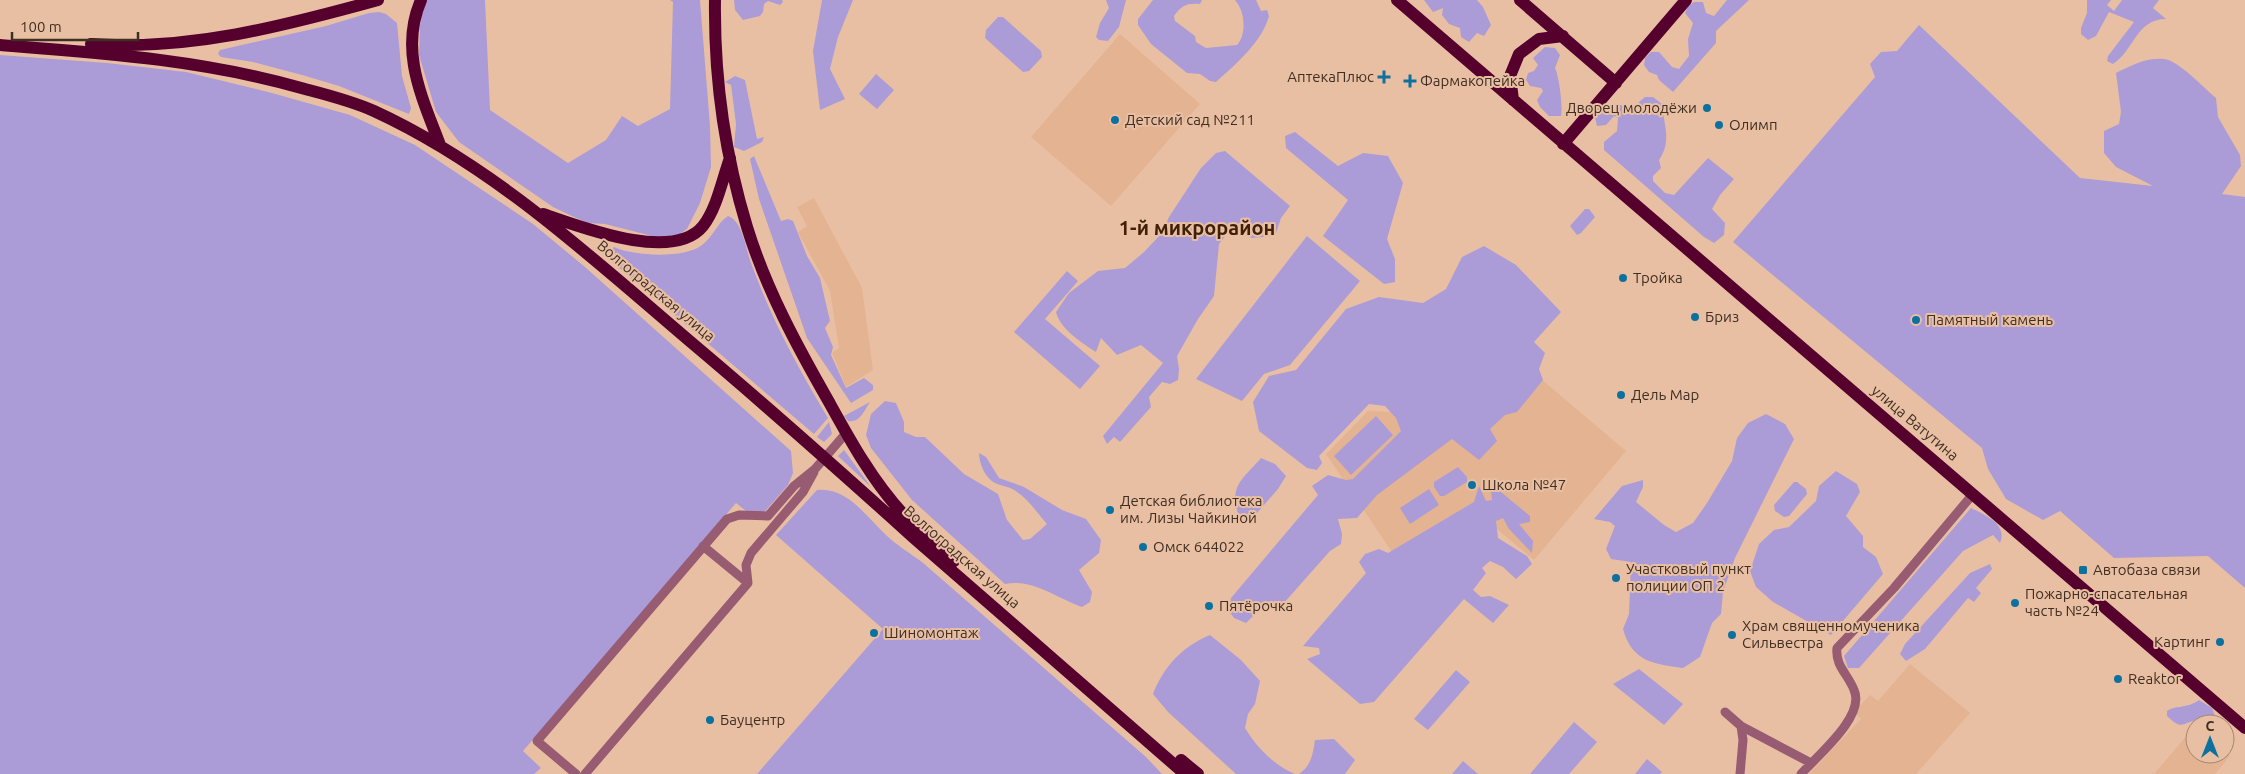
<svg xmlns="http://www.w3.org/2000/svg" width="2245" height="774" viewBox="0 0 2245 774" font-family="Ubuntu,sans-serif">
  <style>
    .built { fill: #e4b392 }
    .green { fill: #ab9cd7 }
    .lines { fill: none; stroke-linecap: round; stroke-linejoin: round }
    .minor { stroke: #975c72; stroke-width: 9 }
    .major { stroke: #56002e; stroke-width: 12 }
    .poi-dot { fill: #0c719e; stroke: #e9bfa3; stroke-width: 2 }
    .labels { text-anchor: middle; stroke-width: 4; stroke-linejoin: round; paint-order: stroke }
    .poi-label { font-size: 15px; fill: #3f2f23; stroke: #e9bfa3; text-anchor: start }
    .street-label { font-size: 15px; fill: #3f2f23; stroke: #e9bfa3 }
    .district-label { font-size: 20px; font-weight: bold; fill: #402006; stroke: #e9bfa3 }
  </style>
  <rect width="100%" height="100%" fill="#e9bfa3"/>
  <path class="built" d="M1120 34 1200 104 1111 206 1031 137Z
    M814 198 862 288 873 370 846 387 832 353 839 348 830 291 798 232 807 226 797 207Z
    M1520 361 1626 451 1534 560 1481 516 1398 561 1326 454 1368 411 1474 415Z
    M1910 664 1970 713 1916 774H1809L1861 719 1854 712 1870 695 1878 701Z
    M2195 726V754H2225V752L2230 756 2215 774H2154Z"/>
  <path class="green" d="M427 0H485L490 110 568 163 606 140 622 116 638 126 670 109 673 2 670 0H700L710 126 711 167 700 203 687 229 677 236 664 239 605 224 588 223 574 217 553 207 459 142 436 112 419 55 420 25 423 9Z
    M734 0H782L783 2 780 5 768 1 764 4 763 12 760 16 743 20 735 10Z
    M822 0H853L838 37 830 69 845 99 820 110 813 51Z
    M1106 0H1126L1119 27 1108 41 1099 40 1096 37 1100 23 1109 8Z
    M1153 0H1202L1200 4C1187 3 1182 5 1174 16L1175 21 1195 36 1196 42 1206 48 1237 45C1247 34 1245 11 1235 0H1256L1261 11 1267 10 1269 16C1262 42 1236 64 1216 82L1210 81 1200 74 1187 73 1151 44 1138 25V19Z
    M1424 0H1477L1483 7 1491 25 1484 36 1477 33 1469 42 1461 37 1460 28 1449 24 1442 15 1443 8 1433 12Z
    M1727 0H1749L1716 31V43L1673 92 1659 80 1657 75 1649 72 1644 65 1645 58 1651 52H1659L1672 67 1679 69 1689 56 1688 39 1693 23 1685 13 1688 6 1694 2H1703L1706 13 1714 16Z
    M2087 0H2111L2107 5 2114 11 2122 0H2159L2153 8 2166 19C2136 19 2134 51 2113 64L2107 61 2108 56 2134 22 2109 12 2096 36 2088 40 2081 34V28L2087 13Z
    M379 12 386 14 397 23 402 76 411 108 409 114 339 86 302 75 253 62 221 57 218 54 220 50 326 26 369 13Z
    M998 17H1003L1041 51 1042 57 1029 71 1023 72 985 38 986 30Z
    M1919 25 2080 178 2153 186 2116 167 2104 153V131L2119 124 2121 112 2116 73C2130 66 2147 57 2164 59 2178 60 2205 89 2216 98L2218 117 2240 155 2241 166 2222 194 2245 197V588L2208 556 2114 558 2060 511 2043 520 2006 499 1988 469 1982 448 1733 242 1875 77 1870 64 1881 52 1897 51Z
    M1545 47 1555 48 1560 55 1555 68C1559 76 1563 106 1561 116H1549L1540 107 1537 100 1543 91 1541 88 1530 86 1526 80 1528 73 1534 71 1538 65 1533 58Z
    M0 55 107 63 186 72 272 93 350 115 415 145 533 224 585 267 791 451 793 473 788 485 761 516 751 515 736 503 523 751 541 768 534 774H0Z
    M876 74 894 90 877 109 859 94Z
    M735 76 745 80 757 139 764 137 762 142 744 151 734 147 736 124 731 85 725 82Z
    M1645 97H1653L1662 104C1664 126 1672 141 1659 160L1661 168 1653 176V181L1665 193 1674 195 1708 158 1734 179 1720 195 1712 209 1725 223 1724 235 1714 243 1704 237 1604 150V142L1617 131 1618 118 1614 116 1606 125 1597 126 1595 117C1611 96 1619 104 1639 114V102Z
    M1295 132 1338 166 1363 153 1388 156 1403 183 1387 239 1395 259V282L1384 284 1323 236 1348 200 1286 148 1285 136Z
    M1225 151 1290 206 1281 218 1275 236 1252 238 1230 230 1219 244 1214 296 1198 319 1177 356 1179 369 1178 380 1170 384 1162 382 1149 397 1151 407 1120 442 1114 437 1107 444 1103 436 1163 363 1141 345 1117 355 1101 338 1096 352C1082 343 1060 329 1056 312L1069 293 1098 271 1125 268 1144 252 1162 233 1169 217 1201 168 1216 153Z
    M754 156 781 221 788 219 793 221 807 256 820 278 830 321 825 328 833 347 831 355 846 388 864 378 873 385V390L851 403 807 338 759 199 750 159Z
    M1585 209H1589L1595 217 1581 233 1577 235 1570 226Z
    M728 216C743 221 746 250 751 263 771 318 798 368 828 418L814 434 610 260 609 251 614 247C634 256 684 259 702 245 713 237 717 223 728 216Z
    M1307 236 1360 281 1290 365 1264 374 1242 401 1196 379Z
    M1484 246 1516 265 1561 312 1534 342 1545 353 1539 369 1543 380 1517 412 1505 415 1490 429 1497 441 1479 460 1452 439 1377 495 1357 518 1338 519 1342 534 1341 544 1330 551 1283 604 1275 601 1260 609 1246 623 1234 618 1229 611 1231 598 1318 495 1312 486 1328 475 1346 480 1353 479 1401 431 1396 418 1385 406 1369 404 1319 456 1322 463 1317 470 1307 468 1259 431 1253 402 1269 376 1296 370 1346 309 1379 297 1423 303 1446 289 1462 257Z
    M1067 271 1078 281 1045 319 1100 366 1080 389 1014 332Z
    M885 401 896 403 904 422V432L916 437H925L964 474 998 494 1007 520 1023 540 1030 539 1047 524C1038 514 1029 500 1017 492 1010 486 1003 487 995 483 985 478 979 463 979 453L986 457 999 478 1024 487 1062 510 1086 519 1101 540 1099 553 1079 570 1092 592 1090 602 1082 607C1057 598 1032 578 1005 584L912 500 871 448 866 435 871 414Z
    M870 402C864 411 860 423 848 421L844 416Z
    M1766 414 1785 424 1794 439 1735 558 1723 592 1721 614 1712 623 1700 657 1683 668C1654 664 1632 662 1623 629L1629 614 1631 562 1611 559 1606 549 1615 526 1610 522 1594 519 1622 486 1643 480V487L1636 502 1664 525 1676 532 1693 523 1707 503 1732 461 1737 438 1748 423Z
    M1376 416 1393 435 1351 475 1334 456Z
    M829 422 832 434 824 442 817 437Z
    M844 450 871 487 838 456Z
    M1261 458 1275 464 1286 476 1278 489 1250 521 1238 513C1229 485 1244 478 1261 458Z
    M1458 467 1467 477V482L1444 496H1440L1434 487V482Z
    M1836 471 1857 484 1860 492 1846 516 1863 536V547L1876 557 1883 574 1831 635 1773 602 1756 587 1750 571 1759 544 1774 530 1789 527 1816 501 1819 486Z
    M1794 482H1797L1806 489 1807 494 1789 516 1784 517 1775 511 1774 505Z
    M1490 483 1530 516V522L1519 524 1533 541 1532 553 1509 529 1503 518 1496 521 1498 538 1527 556 1532 564 1516 579 1503 567 1490 561 1482 568 1486 573 1473 590 1481 597 1490 596 1509 605 1493 623 1464 599 1374 702 1360 704 1307 659 1320 654 1319 648 1303 646 1366 573 1359 562 1365 554 1379 549 1388 553 1474 502 1479 486 1486 501 1492 500Z
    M1429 489 1439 505 1410 524 1400 508Z
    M817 490C847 487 865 515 885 534 896 545 910 553 922 562L1146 757 1162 774H757L883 629 776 535Z
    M1971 508C1985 515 2008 524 2000 543L1993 535 1963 551 1859 668H1848L1844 656Z
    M1990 564 1992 569 1976 588 1981 593 1974 602 1968 598 1925 649 1906 661 1900 654 1905 644 1970 573Z
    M1210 635 1241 660 1260 681 1255 704 1248 714 1245 728C1257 748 1274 765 1295 774H1236L1168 712 1153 694C1164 666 1182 647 1210 635Z
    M1639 669 1683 704 1664 725 1613 684Z
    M1456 670 1470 682 1428 730 1414 719Z
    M2199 700 2212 708 2215 716 2213 721C2207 720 2202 719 2196 720 2180 725 2181 729 2167 716V711C2175 705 2187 709 2199 700Z
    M1574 722 1597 742 1569 774H1530Z
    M1334 739 1355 760 1345 774H1299C1311 766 1313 754 1315 740Z
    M1647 759 1662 772 1660 774H1635Z
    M1463 761 1478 774H1452Z"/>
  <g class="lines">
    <path class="minor" d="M703 546 748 583
      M1725 712 1741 726 1811 763
      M576 774 537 741 727 519 739 515 768 516 794 486 815 469 847 432
      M585 774 748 583 746 565 751 553 803 492 814 472
      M1740 774 1743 740 1741 726
      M1801 774C1817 756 1866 716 1854 690 1848 674 1835 666 1837 648L1894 588 1973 494"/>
    <path class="major" d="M421 0C399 51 422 97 440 145
      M715 0C714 76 725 155 747 227 766 289 797 346 829 402 850 440 873 482 904 515 919 531 937 546 954 561
      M1397 0 2245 728
      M1520 0 1616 83
      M91 44C189 51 284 26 378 0
      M0 45C103 53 205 60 305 89 328 95 352 101 374 111 494 166 593 259 692 343 768 407 841 472 914 538 1004 617 1095 695 1185 774
      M1513 100 1510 76 1519 54 1539 39 1563 36
      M1563 144 1686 0
      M543 214C581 227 673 263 703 226 717 208 722 180 730 158
      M1181 760 1198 774"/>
  </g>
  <g class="poi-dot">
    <path d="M1381.5 69.5h5v5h5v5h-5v5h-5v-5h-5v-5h5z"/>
    <path d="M1407.5 73.5h5v5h5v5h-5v5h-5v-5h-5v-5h5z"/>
    <circle cx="1707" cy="108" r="5"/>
    <circle cx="1115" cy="120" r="5"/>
    <circle cx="1719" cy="125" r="5"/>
    <circle cx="1623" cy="278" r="5"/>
    <circle cx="1695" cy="317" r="5"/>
    <circle cx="1916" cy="320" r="5"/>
    <circle cx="1621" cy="395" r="5"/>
    <circle cx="1472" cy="485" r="5"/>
    <circle cx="1110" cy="510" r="5"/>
    <circle cx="1143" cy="547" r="5"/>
    <rect x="2078" y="565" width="10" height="10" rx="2.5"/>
    <circle cx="1616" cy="578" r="5"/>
    <circle cx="2015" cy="603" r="5"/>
    <circle cx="1209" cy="606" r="5"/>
    <circle cx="874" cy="633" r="5"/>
    <circle cx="1732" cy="635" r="5"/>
    <circle cx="2220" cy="642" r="5"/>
    <circle cx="2118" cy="679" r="5"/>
    <circle cx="710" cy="720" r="5"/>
  </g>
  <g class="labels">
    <g class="poi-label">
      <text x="1374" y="82" text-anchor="end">АптекаПлюс</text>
      <text x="1420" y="86">Фармакопейка</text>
      <text x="1697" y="113" text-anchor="end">Дворец молодёжи</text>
      <text x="1125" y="125">Детский сад №211</text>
      <text x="1729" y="130">Олимп</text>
      <text x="1633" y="283">Тройка</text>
      <text x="1705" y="322">Бриз</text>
      <text x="1926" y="325">Памятный камень</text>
      <text x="1631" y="400">Дель Мар</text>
      <text x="1482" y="490">Школа №47</text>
      <text x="1120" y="506">Детская библиотека<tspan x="1120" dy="17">им. Лизы Чайкиной</tspan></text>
      <text x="1153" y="552">Омск 644022</text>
      <text x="1626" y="574">Участковый пункт<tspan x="1626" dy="17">полиции ОП 2</tspan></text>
      <text x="2093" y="575">Автобаза связи</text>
      <text x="2025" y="599">Пожарно-спасательная<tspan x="2025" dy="17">часть №24</tspan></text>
      <text x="1219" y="611">Пятёрочка</text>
      <text x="1742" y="631">Храм священномученика<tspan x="1742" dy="17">Сильвестра</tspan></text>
      <text x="884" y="638">Шиномонтаж</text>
      <text x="2210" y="647" text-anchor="end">Картинг</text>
      <text x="2128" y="684">Reaktor</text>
      <text x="720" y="725">Бауцентр</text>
    </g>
    <g class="street-label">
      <text transform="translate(656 291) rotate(40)" y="5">Волгоградская улица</text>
      <text transform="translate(1915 423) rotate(40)" y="5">улица Ватутина</text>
      <text transform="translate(962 557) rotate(41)" y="5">Волгоградская улица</text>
    </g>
    <g class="district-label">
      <text x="1197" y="235">1-й микрорайон</text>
    </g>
  </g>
  <g transform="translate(2210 739)"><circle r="24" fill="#e9bfa3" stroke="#a58570"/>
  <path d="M0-4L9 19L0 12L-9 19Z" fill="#0c719e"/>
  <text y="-8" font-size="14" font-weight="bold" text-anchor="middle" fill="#3f2f23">С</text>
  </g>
  <path d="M12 32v8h126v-8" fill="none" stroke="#3f2f23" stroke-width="2.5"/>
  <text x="20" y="32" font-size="15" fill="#3f2f23" stroke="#e9bfa3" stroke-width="4" paint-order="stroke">100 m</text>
</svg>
